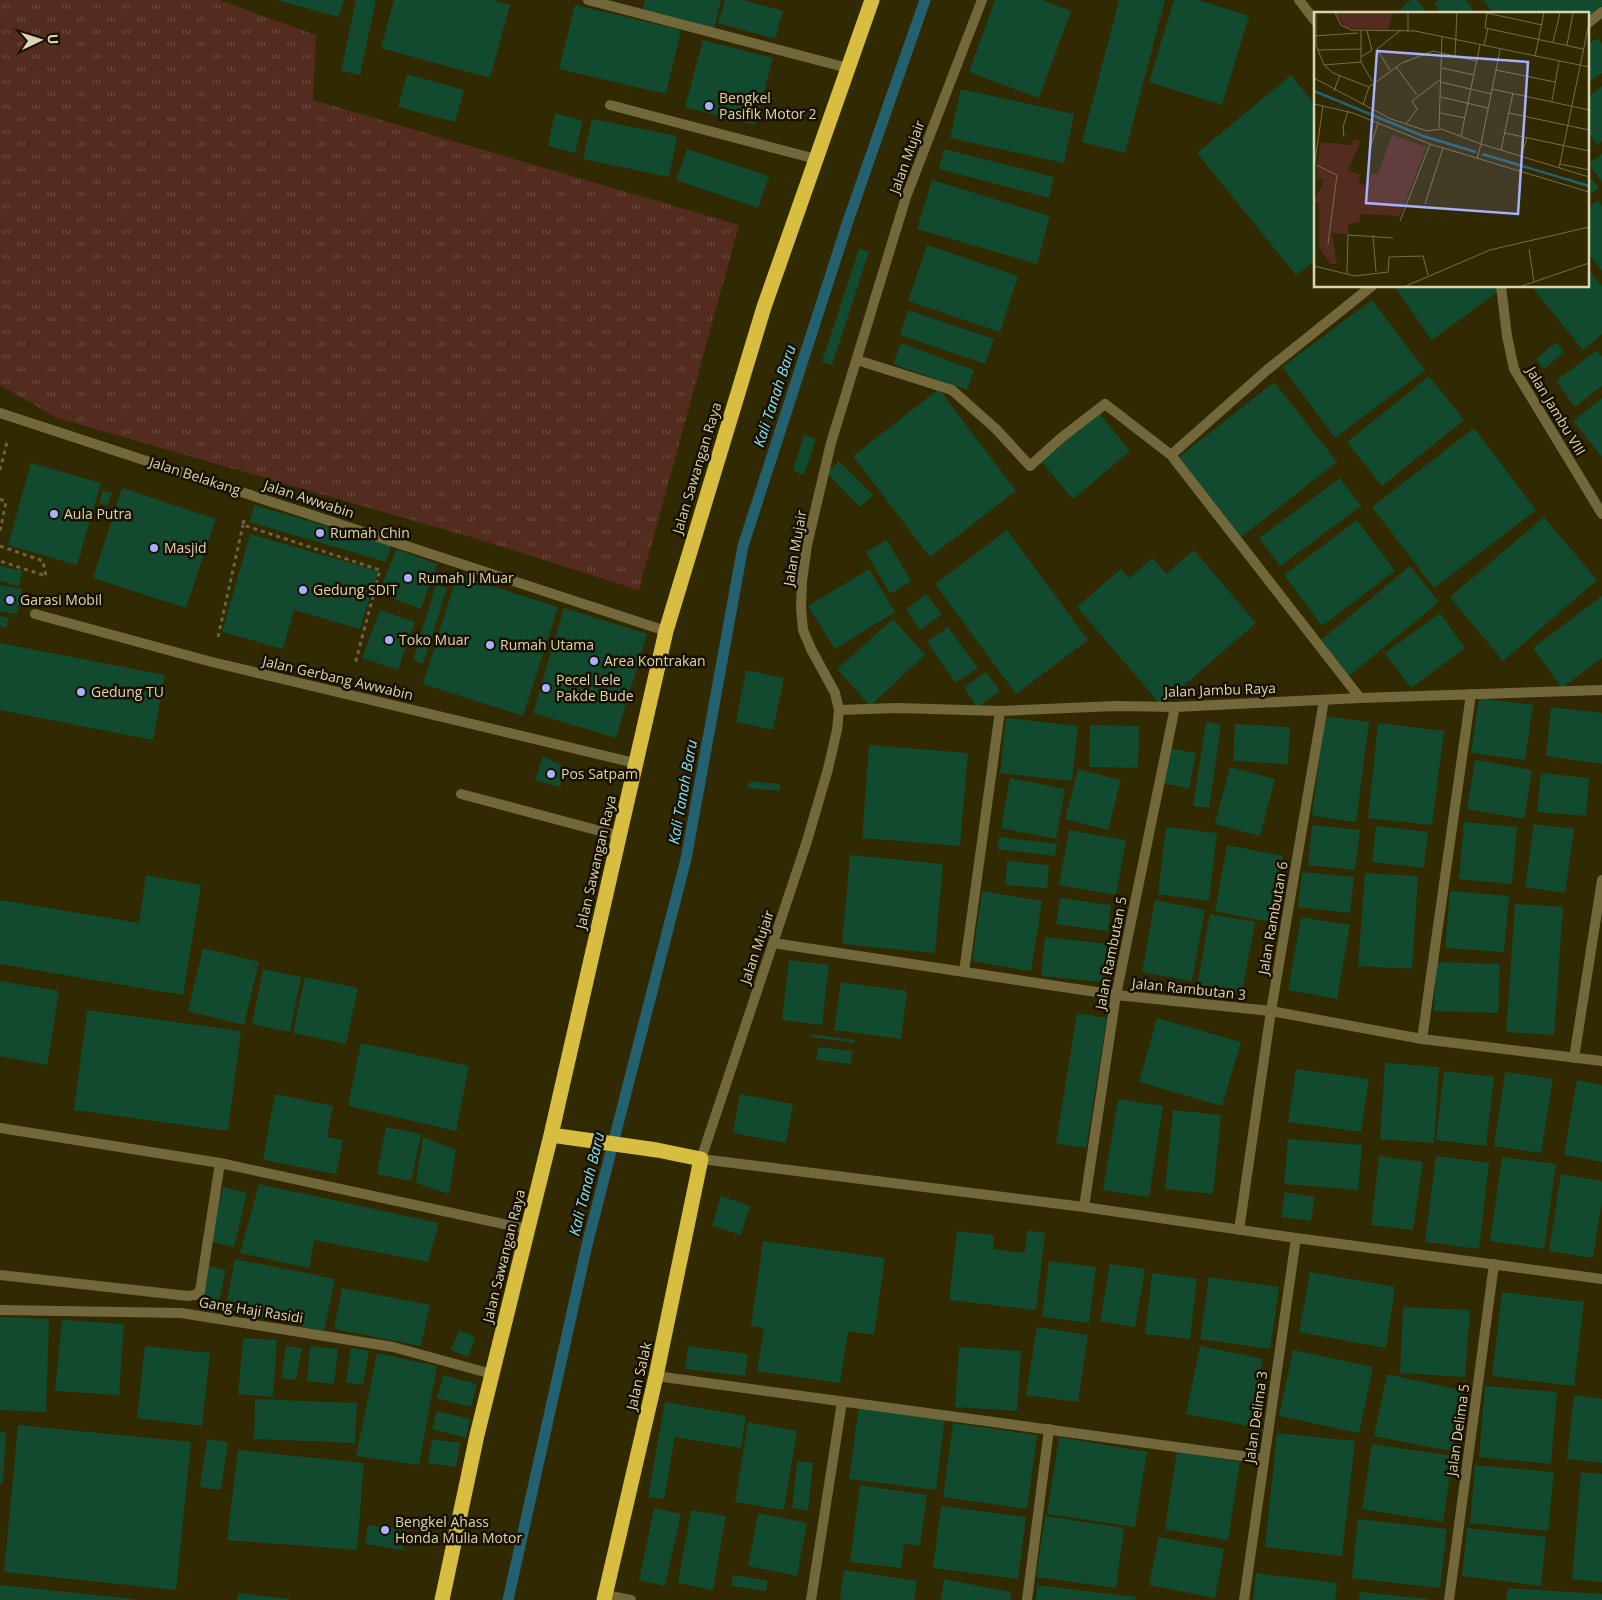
<svg xmlns="http://www.w3.org/2000/svg" width="1602" height="1600" viewBox="0 0 1602 1600" font-family="'Open Sans',sans-serif">
  <style>
    .grass { fill: url(#grass-tufts) }
    .lines { fill: none; stroke-linecap: round; stroke-linejoin: round }
    .stream { stroke: #236170; stroke-width: 11 }
    .building { fill: #114a2e }
    .path { stroke: #6c643e; stroke-width: 3; stroke-dasharray: 4 4; stroke-linecap: butt }
    .lane { stroke: #72683b; stroke-width: 10 }
    .street { stroke: #72683b; stroke-width: 10 }
    .highway { stroke: #d8be40; stroke-width: 15 }
    .poi-dot { fill: #a6b1fc; stroke: #181100; stroke-width: 2 }
    .labels { text-anchor: middle; stroke-width: 5; stroke-linejoin: round; paint-order: stroke }
    .poi-label { font-size: 14px; fill: #dcd5b2; stroke: #181100; text-anchor: start }
    .street-label { font-size: 14px; fill: #dcd5b2; stroke: #181100 }
    .water-label { font-size: 15px; font-style: italic; fill: #88e0f8; stroke: #181100 }
    .inset-river { fill: none; stroke: #236170; stroke-width: 2.5 }
    .inset-road { fill: none; stroke: #756e48; stroke-width: 1 }
    .view { fill: #a6b1fc; fill-opacity: 0.15; stroke: #a6b1fc; stroke-width: 2.5 }
    .inset-edge { fill: none; stroke: #dcd5b2; stroke-width: 2.5 }
  </style>
  <defs>
    <pattern id="grass-tufts" width="24" height="20" patternUnits="userSpaceOnUse" patternTransform="scale(1.25)"><rect width="24" height="20" fill="#542b1f"/><path d="M3 7l-1-3M5 7V3M7 7l1-3M15 17l-1-3M17 17v-4M19 17l1-3" fill="none" stroke="#6c493d"/></pattern>
  </defs>
  <rect width="100%" height="100%" fill="#312901"/>
  <path class="grass" d="M0 0H219L316 35 313 100 739 225 639 590 474 538 57 418 0 385Z"/>
  <g class="lines">
    <path class="stream" d="M508 1600 587 1245 686 859 743 546 848 221 925 0"/>
  </g>
  <path class="building" d="M277 0H344L339 17Z
    M356 0H376L360 75 341 71Z
    M394 0H492L510 5 490 78 381 48Z
    M645 0H721L714 29 642 12Z
    M725 0H744L783 11 775 39 718 23Z
    M995 0H1042L1071 11 1039 98 969 72Z
    M1119 0H1165L1125 153 1082 142Z
    M1174 0H1198L1249 16 1222 105 1149 82Z
    M1411 0H1417L1428 14H1394Z
    M1439 0H1466L1476 14H1441L1434 3Z
    M1483 0H1602V6L1588 16V14H1493Z
    M575 5 681 30 666 94 559 69Z
    M1597 38 1602 44V73L1588 83V45Z
    M703 40 773 58 755 125 685 107Z
    M407 74 464 90 455 122 398 107Z
    M1291 75 1316 106V259L1296 275 1197 153Z
    M1602 86V141L1598 145 1588 133V97Z
    M961 89 1074 114 1064 163 950 138Z
    M555 113 583 121 575 153 548 146Z
    M592 119 677 136 669 177 583 159Z
    M687 149 769 176 758 208 676 180Z
    M944 149 1054 177 1049 198 939 169Z
    M1602 154V182L1589 164Z
    M1591 178 1599 188 1588 196V180Z
    M932 180 1050 216 1037 264 917 229Z
    M1598 200 1602 206V271L1588 253V208Z
    M927 245 1018 276 1000 332 908 301Z
    M859 249 869 252 832 365 822 362Z
    M1588 269 1602 286V334L1583 350 1531 286H1588Z
    M1394 286H1495L1499 291 1432 340Z
    M1372 300 1425 370 1335 438 1282 367Z
    M908 310 994 339 985 364 900 335Z
    M1556 342 1564 352 1544 369 1536 359Z
    M901 343 974 370 967 390 893 364Z
    M1597 350 1602 357V386L1575 407 1556 381Z
    M1429 376 1464 420 1382 486 1347 442Z
    M1274 382 1337 462 1240 538 1178 458Z
    M939 389 1016 491 930 557 853 456Z
    M1602 398V457L1573 421Z
    M1099 413 1130 451 1073 499 1041 461Z
    M1474 428 1536 510 1434 588 1372 507Z
    M804 435 816 439 804 475 793 471Z
    M839 461 873 495 860 507 827 473Z
    M31 463 101 483 77 565 8 545Z
    M1340 478 1361 506 1280 566 1259 538Z
    M122 488 216 519 186 608 93 578Z
    M103 490 112 493 107 506 99 503Z
    M254 505 391 545 386 562 250 522Z
    M1544 517 1597 580 1503 661 1450 597Z
    M1357 520 1395 571 1322 626 1284 575Z
    M1007 530 1088 640 1016 694 935 584Z
    M250 534 378 571 360 629 294 610 283 649 222 632Z
    M887 540 911 581 890 594 866 552Z
    M396 549 437 564 421 609 379 593Z
    M1194 550 1256 623 1161 705 1077 607 1121 569 1129 578 1153 558 1166 574Z
    M0 566 22 571 19 586 0 581Z
    M1410 566 1439 602 1349 676 1321 640Z
    M869 569 895 612 835 649 808 606Z
    M457 575 558 607 523 716 423 684Z
    M436 584 447 588 423 664 413 660Z
    M0 585 22 589 17 614 0 611Z
    M926 594 942 614 920 630 906 609Z
    M1602 596V658L1562 688 1533 648Z
    M564 608 647 634 616 738 533 713Z
    M380 610 415 622 398 670 362 658Z
    M1440 613 1465 648 1411 688 1385 653Z
    M0 616 9 618 6 628 0 626Z
    M893 619 925 655 870 706 837 669Z
    M948 627 978 668 956 683 927 642Z
    M0 643 165 675 153 740 0 710Z
    M746 670 784 678 773 730 736 722Z
    M986 672 1000 691 977 707 964 687Z
    M1479 698 1533 705 1525 760 1471 753Z
    M1551 707 1602 713V764L1546 756Z
    M1325 716 1369 722 1356 822 1312 816Z
    M1006 718 1078 726 1072 781 1000 773Z
    M1206 722 1221 725 1209 808 1193 806Z
    M1378 723 1444 731 1432 825 1368 818Z
    M1235 724 1290 727 1288 764 1233 761Z
    M1090 725 1139 726 1138 768 1089 767Z
    M869 745 968 753 960 846 862 838Z
    M1168 748 1196 753 1189 788 1161 783Z
    M543 756 566 768 560 787 535 780Z
    M1475 760 1532 770 1524 819 1467 809Z
    M1230 767 1275 779 1260 836 1215 824Z
    M1078 769 1121 780 1108 830 1065 819Z
    M1541 773 1589 778 1586 816 1537 812Z
    M1010 778 1065 789 1056 839 1001 828Z
    M749 781 780 784V791L748 788Z
    M1464 822 1517 827 1512 884 1459 879Z
    M1534 824 1574 829 1565 893 1525 887Z
    M1312 825 1360 830 1355 870 1308 865Z
    M1376 826 1428 832 1424 868 1372 862Z
    M1166 827 1217 833 1209 901 1158 894Z
    M1069 830 1126 840 1116 895 1059 885Z
    M999 837 1057 844 1055 856 997 849Z
    M1227 845 1283 856 1270 922 1215 911Z
    M850 855 943 864 935 953 842 944Z
    M1007 861 1049 865 1047 888 1005 885Z
    M1302 872 1354 877 1350 913 1298 907Z
    M1365 873 1418 876 1412 969 1358 966Z
    M146 875 201 885 183 995 0 964V900L139 923Z
    M982 891 1042 901 1031 971 972 961Z
    M1450 891 1509 896 1504 952 1445 948Z
    M1060 898 1111 905 1108 931 1056 924Z
    M1155 900 1205 910 1192 981 1142 972Z
    M1515 904 1563 907 1554 1035 1506 1032Z
    M1210 914 1255 922 1242 993 1197 985Z
    M1301 917 1350 925 1337 999 1288 990Z
    M1045 937 1108 944 1103 982 1041 976Z
    M203 948 259 962 244 1025 188 1011Z
    M789 960 829 965 822 1025 782 1020Z
    M1436 962 1500 964 1498 1013 1434 1011Z
    M263 969 301 977 290 1032 252 1024Z
    M305 977 358 988 346 1044 293 1033Z
    M0 981 59 991 47 1065 0 1056Z
    M841 982 907 991 901 1039 834 1030Z
    M87 1010 241 1031 228 1131 74 1110Z
    M1077 1013 1107 1018 1086 1148 1056 1144Z
    M1157 1018 1241 1042 1222 1106 1139 1082Z
    M811 1034 855 1040 854 1043 811 1037Z
    M361 1043 469 1066 456 1131 348 1106Z
    M818 1047 852 1051 851 1064 816 1060Z
    M1385 1063 1439 1067 1434 1143 1380 1139Z
    M1296 1069 1369 1079 1361 1132 1288 1122Z
    M1444 1071 1494 1077 1486 1146 1436 1140Z
    M1505 1072 1553 1079 1541 1153 1494 1146Z
    M1577 1080 1602 1085V1162L1564 1155Z
    M275 1094 333 1106 327 1137 343 1140 336 1174 263 1160Z
    M740 1094 793 1104 786 1143 733 1133Z
    M1118 1099 1163 1106 1149 1197 1103 1190Z
    M1173 1110 1221 1115 1213 1194 1165 1189Z
    M386 1127 421 1134 411 1181 377 1174Z
    M423 1137 456 1150 449 1194 416 1183Z
    M1288 1139 1362 1145 1358 1190 1284 1184Z
    M1379 1156 1423 1162 1413 1230 1371 1225Z
    M1436 1156 1489 1163 1479 1249 1425 1242Z
    M1502 1157 1556 1164 1544 1249 1490 1241Z
    M1561 1174 1602 1181V1200L1593 1258 1549 1251Z
    M259 1184 439 1223 428 1262 314 1240 309 1268 240 1253Z
    M223 1187 247 1193 234 1247 210 1241Z
    M1285 1192 1315 1197 1311 1221 1281 1217Z
    M721 1196 750 1206 741 1235 712 1226Z
    M1027 1230 1045 1233 1036 1310 949 1300 957 1231 994 1235 993 1249 1025 1253Z
    M763 1241 885 1258 874 1335 848 1331 840 1383 757 1371 764 1328 751 1326Z
    M235 1259 335 1279 324 1331 225 1311Z
    M1049 1261 1096 1267 1089 1323 1042 1317Z
    M1110 1264 1145 1269 1135 1327 1100 1321Z
    M209 1266 226 1270 216 1313 200 1309Z
    M1310 1272 1395 1287 1386 1348 1299 1332Z
    M1152 1273 1197 1279 1190 1339 1145 1334Z
    M1209 1277 1279 1287 1270 1349 1200 1339Z
    M342 1288 430 1305 421 1346 334 1329Z
    M1502 1292 1584 1302 1574 1386 1492 1376Z
    M1403 1307 1470 1310 1465 1377 1400 1373Z
    M0 1317 49 1319 46 1412 0 1410Z
    M62 1320 124 1324 119 1395 55 1391Z
    M1037 1327 1088 1335 1078 1402 1026 1395Z
    M459 1330 475 1337 468 1357 451 1350Z
    M243 1338 277 1340 273 1397 238 1394Z
    M145 1346 210 1353 202 1426 137 1418Z
    M286 1346 302 1348 296 1380 281 1378Z
    M310 1346 338 1349 334 1384 307 1381Z
    M688 1346 748 1354 745 1376 685 1369Z
    M1200 1346 1263 1359 1249 1426 1186 1414Z
    M959 1347 1021 1351 1017 1411 955 1407Z
    M351 1348 369 1351 363 1385 346 1382Z
    M1293 1350 1373 1367 1359 1433 1279 1416Z
    M377 1353 437 1366 419 1465 356 1456Z
    M1387 1374 1464 1391 1451 1451 1374 1436Z
    M443 1375 477 1384 471 1407 437 1398Z
    M1485 1386 1557 1392 1551 1464 1479 1457Z
    M1574 1395 1602 1399V1463L1567 1459Z
    M255 1399 357 1403 355 1443 254 1439Z
    M665 1402 746 1416 741 1448 675 1437 664 1499 648 1497Z
    M859 1406 945 1417 936 1490 849 1479Z
    M437 1411 470 1419 466 1438 432 1429Z
    M748 1422 797 1431 784 1510 735 1502Z
    M953 1423 1037 1435 1027 1509 943 1497Z
    M18 1425 191 1442 176 1590 4 1572Z
    M0 1432 6 1433 3 1484H0Z
    M1277 1433 1355 1441 1342 1556 1265 1547Z
    M1059 1437 1147 1452 1135 1527 1047 1514Z
    M207 1439 228 1442 221 1490 200 1487Z
    M432 1439 460 1443 456 1467 428 1463Z
    M1372 1444 1453 1456 1443 1522 1362 1509Z
    M238 1450 364 1463 357 1550 227 1540Z
    M1177 1451 1240 1462 1228 1540 1165 1529Z
    M797 1461 813 1463 808 1511 792 1508Z
    M1475 1465 1554 1472 1548 1531 1470 1523Z
    M1581 1472 1602 1474V1582L1572 1579Z
    M860 1485 927 1495 920 1546 904 1544 901 1568 850 1562Z
    M941 1506 1026 1517 1018 1579 933 1568Z
    M654 1508 681 1514 665 1586 639 1580Z
    M691 1510 726 1516 713 1590 678 1583Z
    M758 1513 807 1523 797 1576 748 1566Z
    M1045 1516 1124 1528 1116 1588 1036 1577Z
    M1358 1519 1447 1529 1440 1588 1352 1578Z
    M368 1525 406 1530 403 1550 365 1544Z
    M1467 1528 1546 1537 1541 1586 1462 1576Z
    M1159 1537 1224 1549 1215 1598 1149 1585Z
    M844 1570 917 1581 914 1600H840Z
    M1256 1573 1337 1583 1335 1600H1253Z
    M733 1575 768 1581 766 1591 731 1586Z
    M944 1579 1011 1592 1010 1600H941Z
    M0 1585 134 1599V1600H0Z
    M1037 1585 1136 1597 1135 1600H1036Z
    M1508 1588 1602 1594V1600H1506Z
    M1360 1592 1428 1599V1600H1359Z
    M238 1593 291 1599V1600H237Z"/>
  <g class="lines">
    <path class="path" d="M0 470 7 442
      M0 499 6 502 0 531
      M244 520 243 525 380 570 355 664
      M0 546 43 561 46 576 0 561
      M218 637 243 525"/>
    <path class="lane" d="M610 105 816 159
      M461 794 619 836
      M0 1128 220 1163 527 1229
      M0 1275 188 1296 195 1295 200 1291 220 1163
      M0 1310 181 1313 393 1347 492 1374"/>
    <path class="street" d="M588 0 848 68
      M982 0 906 197 831 443 807 545 802 581 801 608 803 630 811 649 835 693 839 710 837 730 828 769 807 841 701 1159 1084 1207 1296 1238 1602 1279
      M1299 0 1316 22
      M1588 23 1602 12
      M1501 286 1507 336 1514 369 1602 514
      M857 360 952 390 996 429 1030 466 1061 438 1105 404 1171 455 1360 698
      M0 413 666 631
      M1171 455 1267 370 1372 286
      M35 614 212 662 635 763
      M839 710 897 708 1000 711 1116 706 1175 707 1360 698 1602 690
      M773 943 1116 995 1271 1011 1422 1039 1602 1061
      M964 972 1000 711
      M1422 1039 1471 694
      M1574 1058 1602 880
      M1084 1207 1116 995 1175 707
      M1239 1230 1271 1011 1324 700
      M656 1376 1264 1459
      M605 1595 631 1600
      M811 1600 842 1402
      M1027 1600 1049 1429
      M1244 1600 1296 1238
      M1449 1600 1494 1264"/>
    <path class="highway" d="M551 1135 657 1150 701 1159 656 1376 604 1600
      M442 1600 477 1435 551 1135 666 631 764 307 872 0"/>
  </g>
  <g class="poi-dot">
    <circle cx="709" cy="106" r="5"/>
    <circle cx="54" cy="514" r="5"/>
    <circle cx="320" cy="533" r="5"/>
    <circle cx="154" cy="548" r="5"/>
    <circle cx="408" cy="578" r="5"/>
    <circle cx="303" cy="590" r="5"/>
    <circle cx="10" cy="600" r="5"/>
    <circle cx="389" cy="640" r="5"/>
    <circle cx="490" cy="645" r="5"/>
    <circle cx="594" cy="661" r="5"/>
    <circle cx="546" cy="688" r="5"/>
    <circle cx="81" cy="692" r="5"/>
    <circle cx="551" cy="774" r="5"/>
    <circle cx="385" cy="1530" r="5"/>
  </g>
  <g class="labels">
    <g class="poi-label">
      <text x="719" y="103">Bengkel<tspan x="719" dy="16">Pasifik Motor 2</tspan></text>
      <text x="64" y="519">Aula Putra</text>
      <text x="330" y="538">Rumah Chin</text>
      <text x="164" y="553">Masjid</text>
      <text x="418" y="583">Rumah Ji Muar</text>
      <text x="313" y="595">Gedung SDIT</text>
      <text x="20" y="605">Garasi Mobil</text>
      <text x="399" y="645">Toko Muar</text>
      <text x="500" y="650">Rumah Utama</text>
      <text x="604" y="666">Area Kontrakan</text>
      <text x="556" y="685">Pecel Lele<tspan x="556" dy="16">Pakde Bude</tspan></text>
      <text x="91" y="697">Gedung TU</text>
      <text x="561" y="779">Pos Satpam</text>
      <text x="395" y="1527">Bengkel Ahass<tspan x="395" dy="16">Honda Mulia Motor</tspan></text>
    </g>
    <g class="street-label">
      <text transform="translate(907 157) rotate(-70)" y="5">Jalan Mujair</text>
      <text transform="translate(1556 411) rotate(59)" y="5">Jalan Jambu VIII</text>
      <text transform="translate(697 468) rotate(-73)" y="5">Jalan Sawangan Raya</text>
      <text transform="translate(195 476) rotate(18)" y="5">Jalan Belakang</text>
      <text transform="translate(309 499) rotate(18)" y="5">Jalan Awwabin</text>
      <text transform="translate(795 548) rotate(-80)" y="5">Jalan Mujair</text>
      <text transform="translate(338 678) rotate(13)" y="5">Jalan Gerbang Awwabin</text>
      <text transform="translate(1220 690) rotate(-2)" y="5">Jalan Jambu Raya</text>
      <text transform="translate(596 862) rotate(-77)" y="5">Jalan Sawangan Raya</text>
      <text transform="translate(1273 918) rotate(-80)" y="5">Jalan Rambutan 6</text>
      <text transform="translate(757 947) rotate(-71)" y="5">Jalan Mujair</text>
      <text transform="translate(1111 953) rotate(-79)" y="5">Jalan Rambutan 5</text>
      <text transform="translate(1189 989) rotate(6)" y="5">Jalan Rambutan 3</text>
      <text transform="translate(504 1256) rotate(-76)" y="5">Jalan Sawangan Raya</text>
      <text transform="translate(251 1310) rotate(9)" y="5">Gang Haji Rasidi</text>
      <text transform="translate(639 1376) rotate(-77)" y="5">Jalan Salak</text>
      <text transform="translate(1256 1417) rotate(-82)" y="5">Jalan Delima 3</text>
      <text transform="translate(1458 1430) rotate(-82)" y="5">Jalan Delima 5</text>
    </g>
    <g class="water-label">
      <text transform="translate(775 396) rotate(-72)" y="5">Kali Tanah Baru</text>
      <text transform="translate(683 792) rotate(-80)" y="5">Kali Tanah Baru</text>
      <text transform="translate(587 1184) rotate(-76)" y="5">Kali Tanah Baru</text>
    </g>
  </g>
  <g transform="translate(1314 12)">
    <rect width="275" height="275" fill="#312901"/>
    <path d="M78 123 112 135 86 204 47 202 45 210 34 212 35 223 18 221 23 252H16L5 235V191L0 190 10 168 4 166 3 157 6 130 38 133 39 127 47 129 34 158 47 163 44 171 52 173 58 162H64Z" fill="#542b1f"/>
    <path d="M21 1H79L74 18 32 16Z" fill="#542b1f"/>
    <path class="inset-river" d="M0 79 109 124 162 140M168 142 275 174"/>
    <path class="inset-road" d="M2 1V33L10 53 19 61 55 75 49 93M21 1 27 13 37 18 101 19 275 55M173 1 171 16 269 37M173 1 228 13M47 19V50L58 69M94 19V1M0 24 44 21M239 30 246 1M253 33 259 1M170 34 174 16M3 38 47 37M141 44 143 1M221 44 230 1M47 45 58 38 53 19M10 53 47 50M82 55 103 83M128 56 160 63M76 58 63 37 87 18M182 58 241 70M0 66 77 107 113 119 127 117 167 132 186 38M127 70 177 82M55 75 88 51 119 39 163 49M178 77 275 98M20 79 26 63M127 85 174 96M238 89 245 49M0 92 39 101 116 132 275 180M126 101 151 106M195 101 275 118M92 112 103 97 98 89 127 67M125 116 128 24M191 121 275 139M147 124 166 33M30 125 29 115 34 99M56 137 64 111M187 138 199 81M207 144 213 126M163 147 167 132 275 165M246 152 275 158M2 153 23 163 14 232M0 156 9 94M245 156 275 11M111 192 129 136M86 209 116 132M59 223 62 260M215 237 220 270M0 254 41 264 74 260 75 245 109 244 114 263M33 261 34 223 79 226M92 274 176 238 275 215M208 274 275 251"/>
    <path class="view" d="M63 39 214 50 204 202 52 191Z"/>
    <rect width="275" height="275" class="inset-edge"/>
  </g>
  <g transform="translate(40 40) rotate(86)" stroke="#181100" stroke-width="4" paint-order="stroke">
  <path d="M0-4L9 19L0 12L-9 19Z" fill="#dcd5b2"/>
  <text y="-8" font-size="14" font-weight="bold" text-anchor="middle" fill="#dcd5b2">U</text>
  </g>
</svg>
